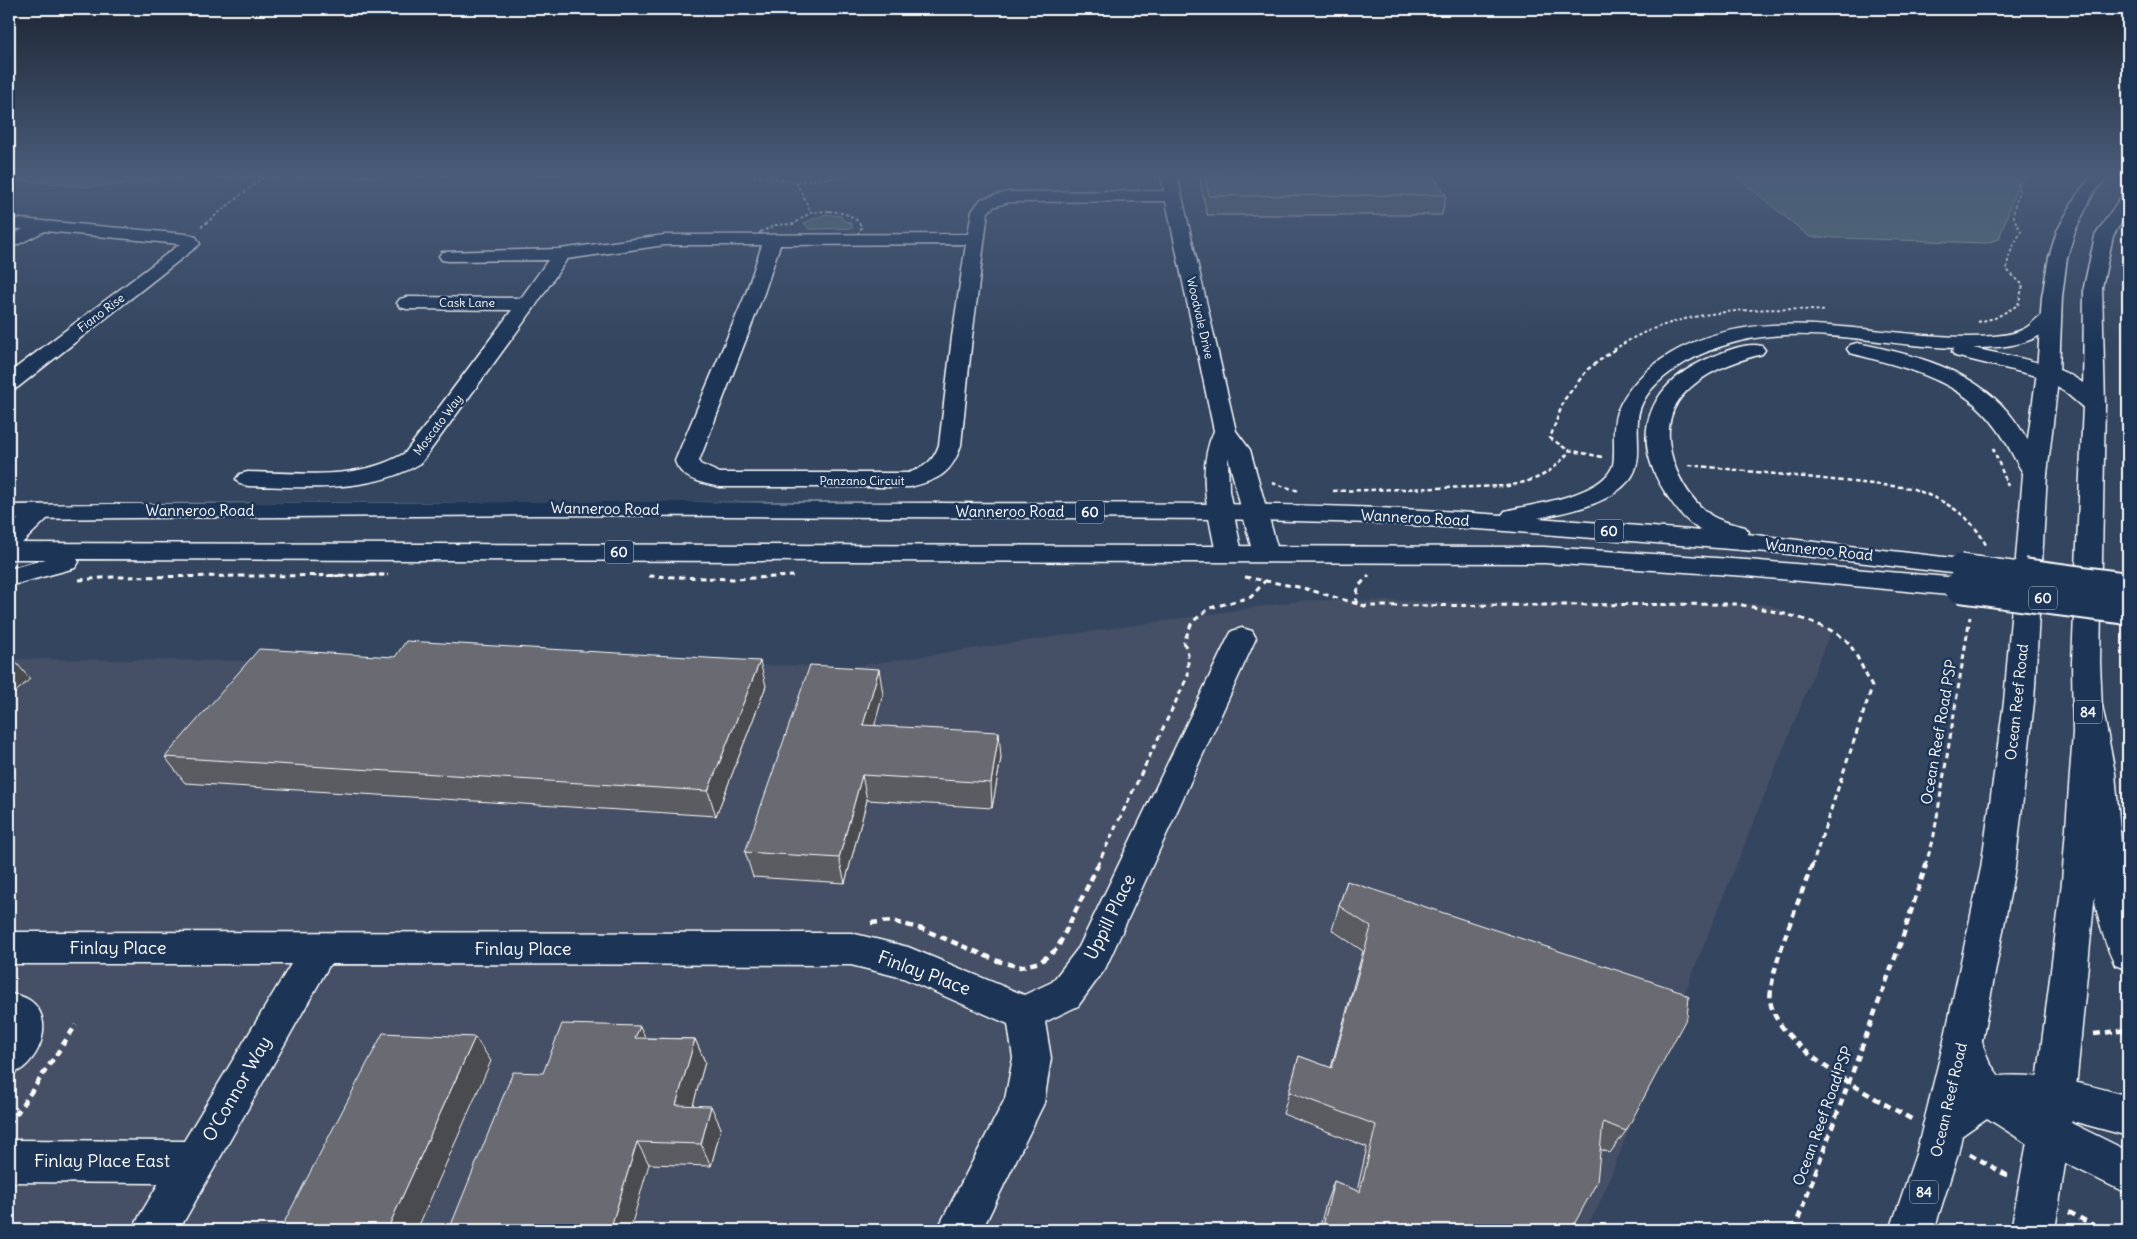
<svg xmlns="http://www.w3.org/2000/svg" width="2137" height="1239" viewBox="0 0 2137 1239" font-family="Delius,sans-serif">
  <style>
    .built { fill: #445065 }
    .green { fill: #516e6c; stroke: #a8b6b6 }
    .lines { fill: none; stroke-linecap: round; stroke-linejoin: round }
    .minor-casing { stroke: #fff; stroke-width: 3 }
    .major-casing { stroke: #fff; stroke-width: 3 }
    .highway-casing { stroke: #fff; stroke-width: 3 }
    .path-far3 { stroke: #fff; stroke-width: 2; stroke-dasharray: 3 2.5; stroke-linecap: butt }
    .path-far2 { stroke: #fff; stroke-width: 2.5; stroke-dasharray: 4.5 3; stroke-linecap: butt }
    .path-far1 { stroke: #fff; stroke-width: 3; stroke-dasharray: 5.5 4.5; stroke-linecap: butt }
    .path { stroke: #fff; stroke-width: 4.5; stroke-dasharray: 7 5; stroke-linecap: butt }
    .minor { fill: #1d3557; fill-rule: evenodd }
    .major { fill: #1d3557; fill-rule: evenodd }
    .highway { fill: #1d3557; fill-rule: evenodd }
    .highway-bridge-far1-casing { stroke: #fff; stroke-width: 26; stroke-linecap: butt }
    .highway-bridge-casing { stroke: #fff; stroke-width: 34; stroke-linecap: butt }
    .highway-bridge-far1 { stroke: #1d3557; stroke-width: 23 }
    .highway-bridge { stroke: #1d3557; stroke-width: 30 }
    .wall { fill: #5a5c62; stroke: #fff }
    .shaded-wall { fill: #4a4b50; stroke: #fff }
    .building { fill: #696b72; stroke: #fff }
    .labels { text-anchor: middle; stroke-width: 5; stroke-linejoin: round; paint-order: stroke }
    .far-street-label { font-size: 12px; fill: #fff; stroke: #1d3557 }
    .shield { fill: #1d3557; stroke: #bbc2cd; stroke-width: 1 }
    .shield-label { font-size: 14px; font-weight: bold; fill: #fff }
    .street-label { font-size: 15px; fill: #fff; stroke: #1d3557 }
    .near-street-label { font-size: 18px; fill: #fff; stroke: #1d3557 }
  </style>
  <rect width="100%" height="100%" fill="#34455f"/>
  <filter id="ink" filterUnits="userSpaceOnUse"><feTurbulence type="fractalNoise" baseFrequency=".02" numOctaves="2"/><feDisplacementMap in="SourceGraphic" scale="10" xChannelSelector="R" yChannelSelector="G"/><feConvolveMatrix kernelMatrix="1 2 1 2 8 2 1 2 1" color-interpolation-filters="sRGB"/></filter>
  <g filter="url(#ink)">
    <path class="built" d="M1306 600 1767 604 1831 631 1598 1207 1585 1230H9V659L854 666Z"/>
    <path class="green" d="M9 175H567L174 179 93 187 9 180Z
      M1734 175H2032L2017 187 1999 239 1986 243 1810 237Z
      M826 214 841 216 842 220 851 223 853 228 809 229 804 223Z"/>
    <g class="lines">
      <defs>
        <path id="minor" d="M1161 175H1177L1236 431 1250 450 1279 554 1275 560 1266 562 1257 560 1253 554 1228 457 1229 491 1242 553 1238 559 1229 561 1220 559 1216 553C1208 513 1196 469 1214 431L1166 201 1009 202 993 207 988 212 972 337 961 445C952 474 938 480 910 487H720C703 483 681 480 675 461L746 293 762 245H665L567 259 534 308 421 463C369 494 306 487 248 486L240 484 236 479 240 474 248 472C301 473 358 481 405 453L512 310 407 309 400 307 397 303 400 299 407 297 521 298 548 260 448 261 442 260 439 256 442 252 560 249 665 235 968 234 972 211 981 199 1008 192 1164 191ZM966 244 952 337 939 445C933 462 925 467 908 473H720L700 464 699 461 764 293 780 245Z
          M9 218 186 234 196 237 200 244 17 388 9 389V373L180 244 45 231 9 249V237L23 229 9 228Z
          M40 505 49 507 52 512 49 517 18 547 9 549V527L31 507Z
          M1242 628 1252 631 1256 638 1105 969 1078 1006 1045 1022 1051 1058 1044 1103 982 1230H937L1005 1099 1013 1058 1008 1024 903 978 851 965 330 964 179 1230H133L140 1215 159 1183 9 1182V1140L184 1141 291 964H9V932L851 933 908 947 1024 995 1052 982 1079 947 1228 638 1232 631Z
          M9 994C53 997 51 1045 23 1068 20 1071 13 1073 9 1074Z"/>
        <path id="major" d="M2093 175H2109L2093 194 2075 231 2067 257 2062 297 2059 372 2047 474 2034 702 2015 868 1982 1041 1958 1154 1934 1230H1890L1916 1154 1944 1041 1981 868 2004 702 2023 474 2037 372 2042 297 2049 257 2057 231 2078 193Z
          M2128 193V211L2113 236 2102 287 2105 405 2100 662 2103 733 2096 882 2075 1098 2055 1230H2011L2035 1098 2062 882 2073 733 2072 662 2083 405 2084 287 2095 236 2122 195Z"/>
        <path id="highway" d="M2051 310 2058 312 2061 316C2041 345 2005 348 1973 348 2018 359 2076 363 2105 405L2102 410 2094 412 2086 410 2065 392 2041 377 1955 356 1952 352 1954 348C1881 346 1802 322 1729 344 1696 353 1640 382 1638 420 1636 440 1643 462 1630 479 1608 506 1569 511 1538 518L1702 531C1685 522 1673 505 1663 489 1627 430 1653 380 1714 356 1728 350 1748 342 1762 346L1765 350 1762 354C1733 362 1703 372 1682 396 1652 431 1678 493 1712 516 1722 522 1734 524 1745 527L1749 532 1747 534 1969 560 1973 566 1969 572 1960 574 1780 553 1493 530 1375 523 1220 519 544 515 9 519V505C319 502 629 501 940 503 1127 504 1315 501 1502 515L1505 511C1533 504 1603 496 1613 465 1616 448 1611 428 1617 412 1627 387 1647 368 1670 354 1771 295 1886 344 1994 336 2006 335 2020 333 2030 325 2037 319 2041 313 2051 310Z
          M1857 343C1911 354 1971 368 2008 412 2024 431 2035 453 2047 474L2043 479 2035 481 2027 479C2015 462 2008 442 1995 426 1961 379 1903 367 1850 353L1847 349 1850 345Z
          M9 543 1544 547 1747 560 1959 578 1968 581 1972 587 1968 593 1959 596 1747 576 1544 563 77 559 79 562 75 568 9 586V569L46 559H9Z
          M2087 694 2098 697 2102 705 2115 773 2124 876 2128 892V970L2115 965C2086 905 2090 838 2083 773 2081 750 2076 728 2072 705L2076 697Z
          M1963 1023 1977 1028 1989 1062 1999 1076C2043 1073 2086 1084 2128 1096V1136L2061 1118 2128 1151V1194L2029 1145 1987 1118 1957 1139 1943 1145 1929 1139 1923 1125 1929 1111 1961 1088 1951 1066 1944 1041 1949 1028Z"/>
      </defs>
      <use href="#minor" class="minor-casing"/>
      <use href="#major" class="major-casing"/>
      <use href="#highway" class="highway-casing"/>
      <path class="path-far3" d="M222 175 267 176
        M753 175 796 182 853 175
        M796 182 811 212
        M829 211C843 213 854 214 862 227L858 234 766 235 758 233 776 225 794 224 811 212Z
        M201 227 261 179 278 175
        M1978 322 1995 318 2018 305 2023 285 2007 270C2007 256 2014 244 2021 232 2019 227 2015 222 2014 217 2012 203 2023 194 2017 180L2024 175
        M1614 350C1670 309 1759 306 1826 311"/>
      <path class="path-far2" d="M1993 448 2008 486
        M1602 457 1568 450 1550 438 1564 400 1588 369 1615 349
        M1689 465 1911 488C1943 500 1970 513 1986 545
        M1272 483 1299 491
        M1333 491 1508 486C1539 479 1548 476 1569 452
        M312 576 388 575"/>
      <path class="path-far1" d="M649 576 733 579 793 576
        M1245 577 1303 588 1365 606 1737 604C1772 611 1817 618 1846 640 1853 646 1867 677 1872 687L1812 866
        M79 580 113 577 388 575
        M1356 604 1358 587 1369 575
        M1097 866 1188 676V654L1184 642 1192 622 1210 608 1251 597 1265 581
        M1925 866 1933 841 1970 617"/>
      <path class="path" d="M1812 865C1802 894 1765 978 1771 1005 1782 1050 1875 1098 1913 1120
        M871 923 892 921 922 929 998 961 1020 967 1040 962 1057 949 1098 865
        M2094 1034 2128 1030
        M9 1125 76 1025
        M1970 1154 2008 1176
        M2069 1212 2102 1230
        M1794 1230 1902 939 1926 865"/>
      <use href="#minor" class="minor"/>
      <use href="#major" class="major"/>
      <use href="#highway" class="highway"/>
      <defs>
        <path id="highway-bridge-far1" d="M1960 566 2033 576"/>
        <path id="highway-bridge" d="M2023 574 2128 588
          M1959 587 2127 609"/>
      </defs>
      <use href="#highway-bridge-far1" class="highway-bridge-far1-casing"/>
      <use href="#highway-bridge" class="highway-bridge-casing"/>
      <use href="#highway-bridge-far1" class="highway-bridge-far1"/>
      <use href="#highway-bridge" class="highway-bridge"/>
    </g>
    <path class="wall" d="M1199 175H1433L1446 195 1442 215H1207Z
      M395 657 766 686 716 816 185 783 165 757Z
      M883 694 874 725 1001 758 992 808 867 800 845 883 753 877 745 852Z
      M1347 881 1626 1131 1610 1153 1600 1149 1571 1230H1319L1326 1203 1334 1181 1357 1191 1367 1147 1283 1114 1299 1056 1331 1068 1363 951 1332 930 1339 906Z
      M645 1038 695 1039 705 1062 693 1105 721 1128 711 1166 649 1164 543 1073Z"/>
    <path class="shaded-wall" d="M14 660 30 679 9 698V665Z
      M760 661 766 686 716 816 708 791Z
      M879 669 883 694 868 750 863 725Z
      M999 732 1001 758 992 808 991 783Z
      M862 775 867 800 845 883 839 858Z
      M640 1026 651 1050 635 1038Z
      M475 1037 491 1061 417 1230H387Z
      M695 1039 705 1062 687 1127 676 1105Z
      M711 1106 721 1128 711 1166 701 1144Z
      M637 1142 649 1164 630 1230H610Z"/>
    <path class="building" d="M1205 175H1433L1446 195 1209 196Z
      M406 641 760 661 708 791 165 757 259 649 395 657Z
      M9 659 14 660 9 665Z
      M810 665 879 669 863 725 999 732 991 783 862 775 839 858 745 852Z
      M1347 881 1677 990 1689 997 1687 1017 1626 1131 1603 1122 1597 1182 1571 1230H1322L1334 1181 1360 1192 1376 1125 1289 1092 1299 1056 1332 1068 1371 927 1339 906Z
      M562 1024 640 1026 635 1038 695 1039 676 1105 711 1106 701 1144 637 1142 610 1230H449L513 1072 543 1073Z
      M383 1033 475 1037 387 1230H280Z"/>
  </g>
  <linearGradient id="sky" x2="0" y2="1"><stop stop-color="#1d2634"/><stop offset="0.5" stop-color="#4a5c7a"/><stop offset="1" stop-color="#4a5c7a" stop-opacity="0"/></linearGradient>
  <rect width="2137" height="348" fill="url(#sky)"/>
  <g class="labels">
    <g class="far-street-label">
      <text x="467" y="307">Cask Lane</text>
      <text transform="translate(101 313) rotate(-37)" y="4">Fiano Rise</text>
      <text transform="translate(1200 318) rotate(77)" y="4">Woodvale Drive</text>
      <text transform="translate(438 425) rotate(-53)" y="4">Moscato Way</text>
      <text x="862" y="485">Panzano Circuit</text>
    </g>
    <g class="shield">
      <rect x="1076" y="500.5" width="28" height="23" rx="4"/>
      <rect x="1595" y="519.5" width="28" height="23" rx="4"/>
      <rect x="605" y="540.5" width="28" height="23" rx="4"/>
      <rect x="2029" y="586.5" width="28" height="23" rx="4"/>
      <rect x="2074" y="700.5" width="28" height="23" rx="4"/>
      <rect x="1910" y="1180.5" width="28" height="23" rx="4"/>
    </g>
    <g class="shield-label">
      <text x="1090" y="517">60</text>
      <text x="1609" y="536">60</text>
      <text x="619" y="557">60</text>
      <text x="2043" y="603">60</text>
      <text x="2088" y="717">84</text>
      <text x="1924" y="1197">84</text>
    </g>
    <g class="street-label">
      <text transform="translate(605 509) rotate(1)" y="5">Wanneroo Road</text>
      <text x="200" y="516">Wanneroo Road</text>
      <text x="1010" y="517">Wanneroo Road</text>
      <text transform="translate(1415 518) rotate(3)" y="5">Wanneroo Road</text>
      <text transform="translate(1819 550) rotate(6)" y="5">Wanneroo Road</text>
      <text transform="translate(2017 702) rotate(-84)" y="5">Ocean Reef Road</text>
      <text transform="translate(1939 732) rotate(-80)" y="5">Ocean Reef Road PSP</text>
      <text transform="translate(1949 1100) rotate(-77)" y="5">Ocean Reef Road</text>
      <text transform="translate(1823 1116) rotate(-70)" y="5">Ocean Reef Road PSP</text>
    </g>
    <g class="near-street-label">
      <text transform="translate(1110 917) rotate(-64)" y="6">Uppill Place</text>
      <text x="118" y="954">Finlay Place</text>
      <text x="523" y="955">Finlay Place</text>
      <text transform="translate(924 973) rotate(20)" y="6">Finlay Place</text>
      <text transform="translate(237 1089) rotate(-60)" y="6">O'Connor Way</text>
      <text x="102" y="1167">Finlay Place East</text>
    </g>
  </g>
  <rect width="2137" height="1239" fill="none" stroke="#1d3557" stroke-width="30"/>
  <rect x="15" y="15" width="2107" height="1209" fill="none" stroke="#fff" stroke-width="2" filter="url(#ink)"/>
</svg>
